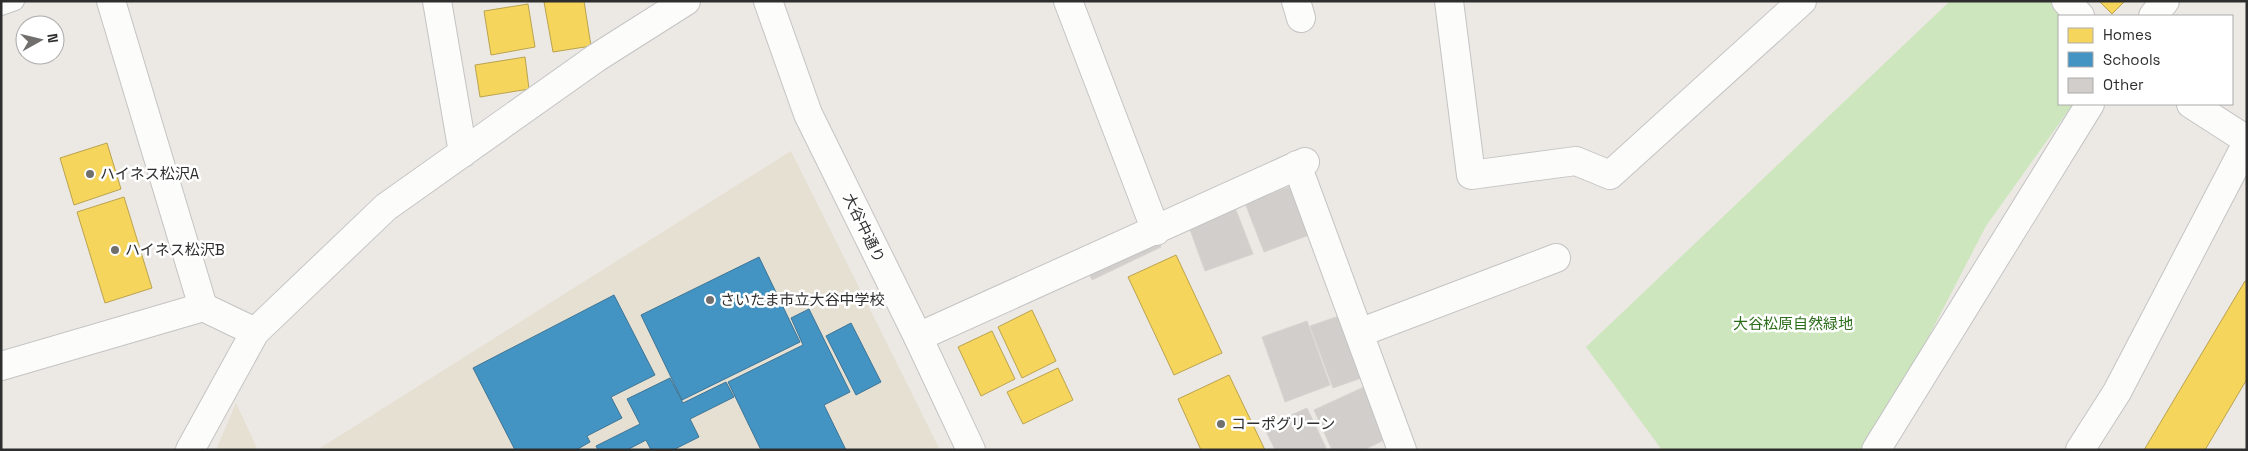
<svg xmlns="http://www.w3.org/2000/svg" width="2248" height="451" viewBox="0 0 2248 451" font-family="'Space Grotesk','Noto Sans JP',sans-serif">
  <style>
    .education { fill: #e6e0d3 }
    .green { fill: #cee6be }
    .homes { fill: #f6d55c; stroke: #baa34e }
    .schools { fill: #4393c3; stroke: #3d7596 }
    .building { fill: #d1cecb; stroke: #d7d4d0 }
    .lines { fill: none; stroke-linecap: round; stroke-linejoin: round }
    .service-casing { stroke: #c5c4c5; stroke-width: 20 }
    .minor-casing { stroke: #c5c4c5; stroke-width: 30 }
    .tertiary-casing { stroke: #c5c4c5; stroke-width: 30 }
    .service { stroke: #fcfcfb; stroke-width: 18 }
    .minor { stroke: #fcfcfb; stroke-width: 28 }
    .tertiary { stroke: #fcfcfb; stroke-width: 28 }
    .poi-dot { fill: #706f6e; stroke: #fff; stroke-width: 2 }
    .labels { text-anchor: middle; stroke-width: 5; stroke-linejoin: round; paint-order: stroke }
    .poi-label { font-size: 15px; fill: #2e2e2e; stroke: #fff; text-anchor: start }
    .street-label { font-size: 15px; fill: #2e2e2e; stroke: #fff }
    .park-label { font-size: 15px; fill: #2c6e1b; stroke: #fff }
  </style>
  <rect width="100%" height="100%" fill="#ece8e4"/>
  <path class="education" d="M791 151 940 450H317Z
    M236 403 258 450H216Z"/>
  <path class="green" d="M1950 1H2053L2068 16H2059V104H2073L1986 226 1902 388 1864 450H1662L1586 347Z"/>
  <path class="homes" d="M551 1H584L591 46 553 52 544 2Z
    M2099 1H2125L2112 14Z
    M528 4 535 47 491 55 484 11Z
    M525 57 529 89 480 97 475 65Z
    M107 143 121 189 74 205 60 158Z
    M124 197 152 288 105 303 77 212Z
    M1176 255 1222 353 1174 375 1128 277Z
    M2245 281 2247 282V379L2205 450H2144Z
    M1032 310 1056 361 1022 378 998 327Z
    M992 331 1015 379 981 396 958 347Z
    M1058 368 1073 400 1023 424 1007 392Z
    M1229 375 1265 450H1201L1178 399Z"/>
  <path class="schools" d="M759 257 800 342 682 400 641 315Z
    M614 295 655 375 611 397 622 418 587 436 590 442 576 450H515L473 368Z
    M809 309 850 392 824 405 846 450H761L728 382 803 345 791 318Z
    M851 323 881 382 856 395 826 336Z
    M670 378 683 403 726 382 734 397 690 419 699 437 673 450H651L646 440 627 450H598L596 446 640 424 627 399Z"/>
  <path class="building" d="M1294 185 1312 234 1264 252 1245 203Z
    M1236 210 1253 254 1205 271 1189 227Z
    M1156 235 1161 247 1092 280 1087 268Z
    M1342 315 1364 377 1333 388 1310 326Z
    M1307 321 1330 385 1285 402 1262 337Z
    M1364 387 1388 438 1364 450H1332L1314 410Z
    M1307 408 1327 450H1275L1264 427Z"/>
  <g class="lines">
    <defs>
      <path id="service" d="M1 6 15 1"/>
      <path id="minor" d="M111 1 203 307 255 332
        M437 1 463 153
        M1068 1 1156 231
        M1296 1 1301 18
        M1449 1 1471 175 1576 161 1610 175 1802 1
        M2066 1 2080 16
        M2153 16 2165 1
        M2191 104 2247 140
        M1297 165 1402 450
        M1359 333 1556 258
        M918 337 1305 162
        M1 366 203 307
        M190 450 255 332 386 207 596 58 686 1
        M1876 450 2090 104
        M2080 450 2117 392 2247 143"/>
      <path id="tertiary" d="M768 1 808 114 918 337 971 450"/>
    </defs>
    <use href="#service" class="service-casing"/>
    <use href="#minor" class="minor-casing"/>
    <use href="#tertiary" class="tertiary-casing"/>
    <use href="#service" class="service"/>
    <use href="#minor" class="minor"/>
    <use href="#tertiary" class="tertiary"/>
  </g>
  <g class="poi-dot">
    <circle cx="90" cy="174" r="5"/>
    <circle cx="115" cy="250" r="5"/>
    <circle cx="710" cy="300" r="5"/>
    <circle cx="1221" cy="424" r="5"/>
  </g>
  <g class="labels">
    <g class="poi-label">
      <text x="100" y="179">ハイネス松沢A</text>
      <text x="125" y="255">ハイネス松沢B</text>
      <text x="720" y="305">さいたま市立大谷中学校</text>
      <text x="1231" y="429">コーポグリーン</text>
    </g>
    <g class="street-label">
      <text transform="translate(864 228) rotate(64)" y="5">大谷中通り</text>
    </g>
    <g class="park-label">
      <text x="1793" y="329">大谷松原自然緑地</text>
    </g>
  </g>
  <rect width="2248" height="451" fill="none" stroke="#2e2e2e" stroke-width="5"/>
  <rect x="2058" y="15" width="175" height="90" fill="#ffffff" stroke="#ababab"/>
  <rect x="2068" y="28" width="25" height="15" fill="#f6d55c" stroke="#ababab"/>
  <text x="2103" y="40" font-size="15" fill="#2e2e2e">Homes</text>
  <rect x="2068" y="52" width="25" height="15" fill="#4393c3" stroke="#ababab"/>
  <text x="2103" y="65" font-size="15" fill="#2e2e2e">Schools</text>
  <rect x="2068" y="78" width="25" height="15" fill="#d1cecb" stroke="#ababab"/>
  <text x="2103" y="90" font-size="15" fill="#2e2e2e">Other</text>
  <g transform="translate(40 40) rotate(82)"><circle r="24" fill="#ffffff" stroke="#ababab"/>
  <path d="M0-4L9 19L0 12L-9 19Z" fill="#706f6e"/>
  <text y="-8" font-size="14" font-weight="bold" text-anchor="middle" fill="#2e2e2e">N</text>
  </g>
</svg>
